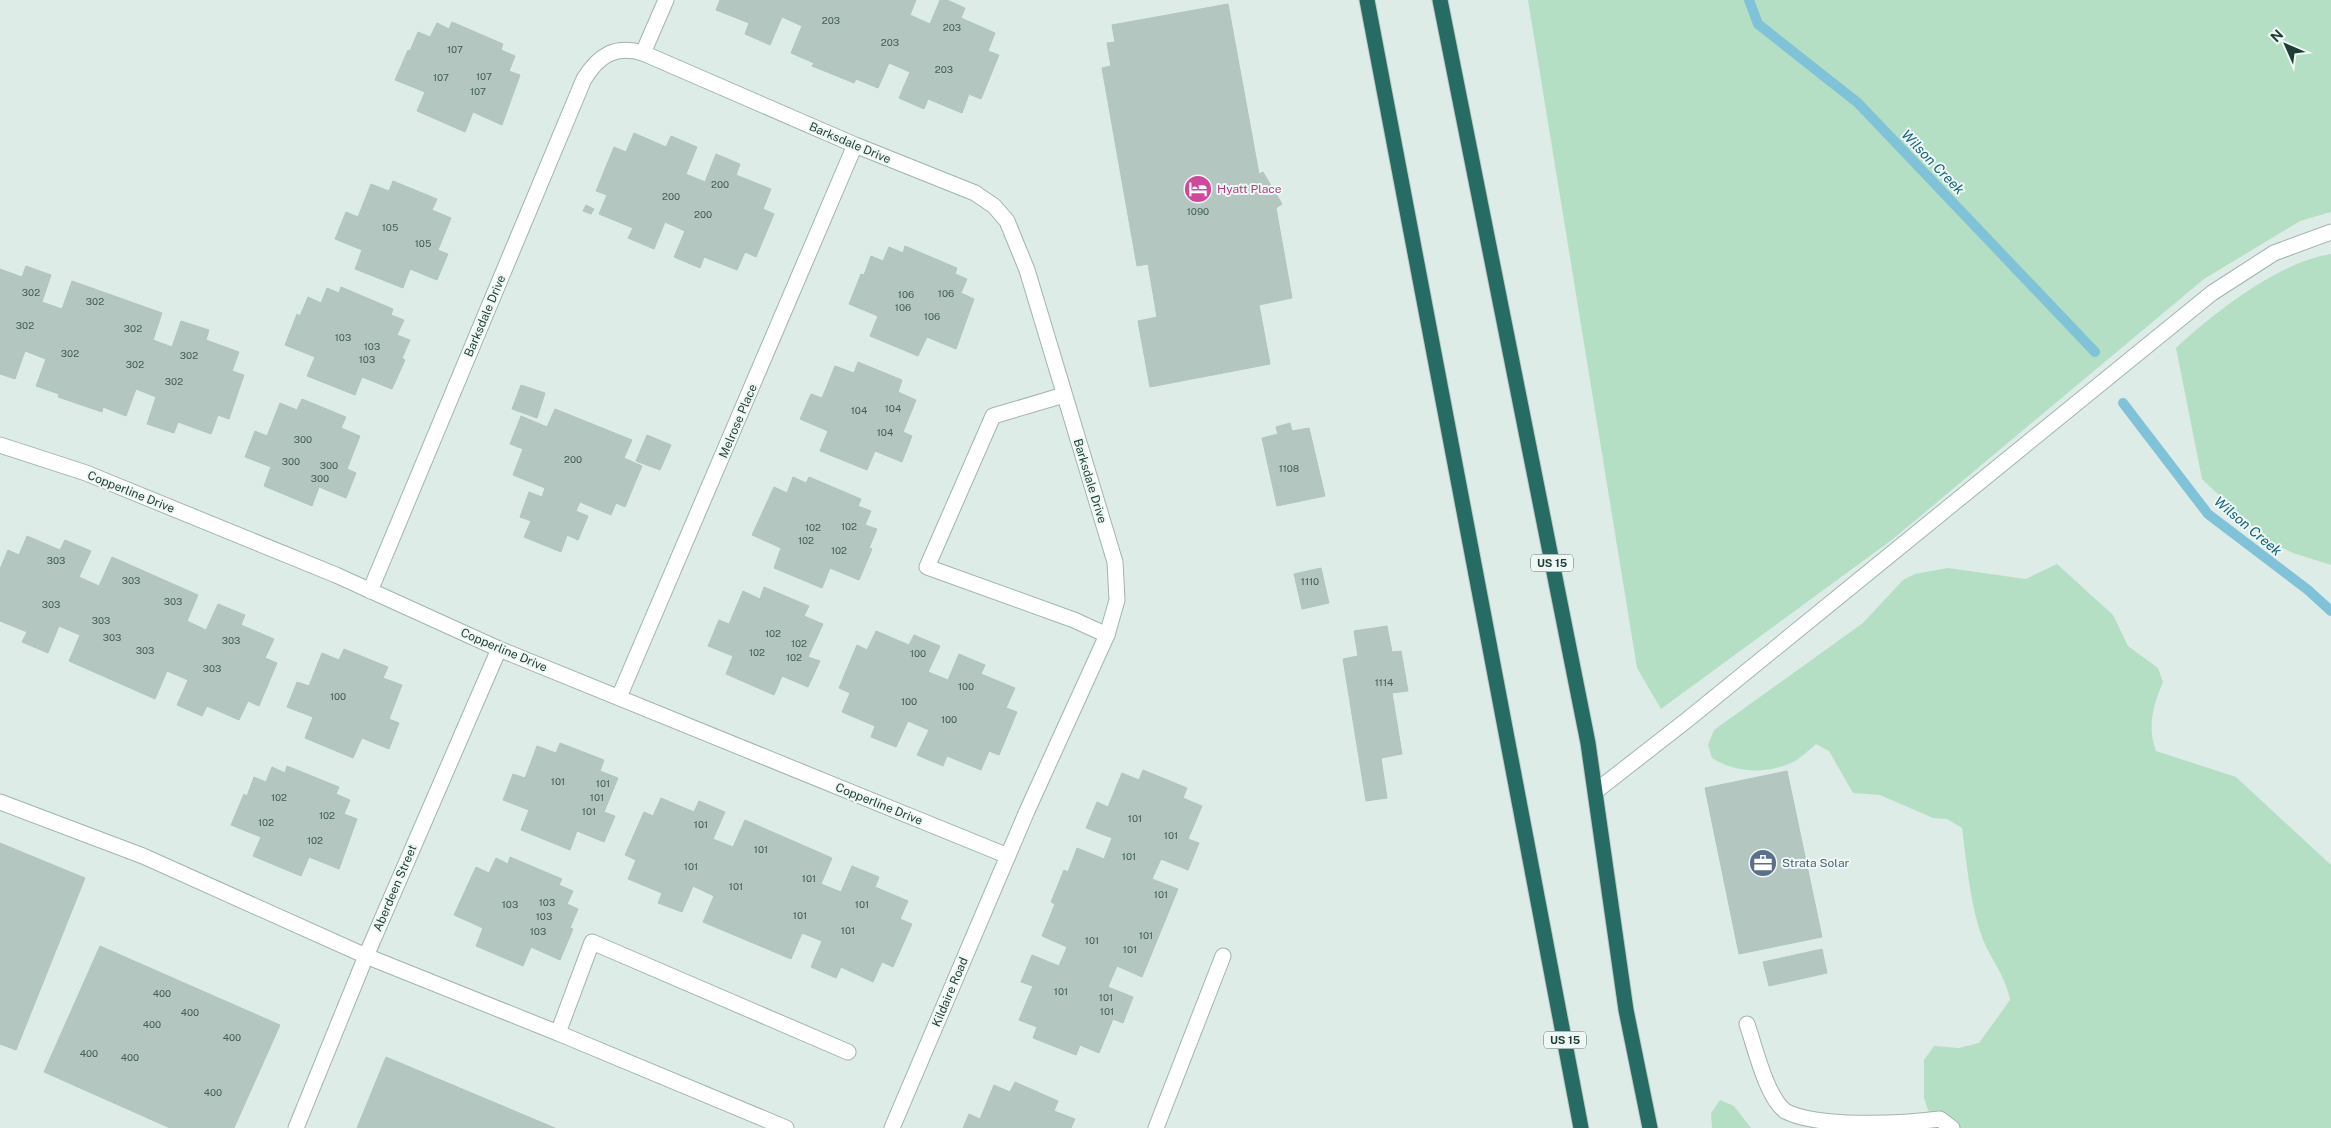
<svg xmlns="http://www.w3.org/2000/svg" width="2331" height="1128" viewBox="0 0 2331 1128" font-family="'Public Sans',sans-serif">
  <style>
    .green { fill: #b4dfc4 }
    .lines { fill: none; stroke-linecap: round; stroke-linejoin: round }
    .stream { stroke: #80c2d7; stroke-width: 10 }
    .building { fill: #b3c7c0; stroke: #b0c6bf }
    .lane-casing { stroke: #a1b4af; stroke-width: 17 }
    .street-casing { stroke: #a1b4af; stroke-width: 17 }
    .highway-casing { stroke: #c0c9c7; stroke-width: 17 }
    .lane { stroke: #fff; stroke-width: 15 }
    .street { stroke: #fff; stroke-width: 15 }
    .highway { stroke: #276c64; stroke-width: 15 }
    .labels { text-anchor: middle; stroke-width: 4; stroke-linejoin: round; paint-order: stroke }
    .number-label { font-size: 10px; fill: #436059 }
    .shield { fill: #eff8f4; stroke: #5d7570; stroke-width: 1 }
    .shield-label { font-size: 11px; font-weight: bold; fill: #1e3d37 }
    .street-label { font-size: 12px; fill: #1e3d37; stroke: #eff8f4 }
    .hotel-label { font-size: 12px; fill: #b23c85; stroke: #eff8f4; text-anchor: start }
    .service-label { font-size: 12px; fill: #4e5e75; stroke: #eff8f4; text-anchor: start }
    .water-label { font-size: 14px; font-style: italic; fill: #12647f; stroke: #eff8f4 }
  </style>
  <rect width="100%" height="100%" fill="#deece7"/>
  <path class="green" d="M1528 0H2331V212L2300 221 2204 279 1893 539 1661 709 1637 668Z
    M2331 254V565L2293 553 2266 540 2202 479 2176 348C2215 312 2279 262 2331 254Z
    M2057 564 2113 615 2128 646 2158 668 2163 682C2153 706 2147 726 2156 751L2236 777 2331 865V1128H1934L1924 1098V1060L1934 1046 1959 1048 1979 1043 2010 1000C2006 977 1992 961 1983 940 1970 905 1967 865 1962 828L1947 819 1933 818 1880 795 1853 793 1829 751 1816 744C1809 750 1800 759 1791 763 1765 774 1736 773 1712 758L1708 745 1714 730 1863 623 1903 580 1915 574 1948 568 2026 579Z
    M1720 1100 1734 1106 1751 1128H1712L1711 1113Z"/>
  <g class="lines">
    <path class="stream" d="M1749 0 1758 24 1858 103 2095 352
      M2123 403 2208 514 2308 590 2331 611"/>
  </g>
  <path class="building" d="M720 0H916L910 15 930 24 940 0H947L965 8 961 18 995 33 988 51 999 55 981 99 969 94 962 113 928 99 924 109 899 98 910 72 889 63 878 88 856 79 854 83 812 66 814 63 791 53 802 26 782 17 770 45 745 34 749 23 716 10Z
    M1228 4 1259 174 1263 172 1282 204 1276 208 1292 298 1259 305 1270 364 1150 387 1138 321 1157 317 1148 264 1137 266 1102 68 1111 66 1107 43 1115 42 1112 25Z
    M452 22 503 44 501 50 515 56 509 71 520 75 502 125 473 112 465 132 417 111 425 92 395 80 408 50 410 51 418 32 430 37 437 23 449 29Z
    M634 133 666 147 671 136 697 147 686 174 705 182 716 154 740 164 736 175 771 189 763 209 774 214 756 257 745 252 737 270 704 257 700 268 674 257 685 231 665 222 654 249 628 238 633 228 599 214 607 195 596 191 614 147 626 152Z
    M393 181 437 199 432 210 451 218 438 250 448 254 437 280 410 269 403 288 355 269 362 250 335 239 346 212 358 217 371 184 389 191Z
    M586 205 594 209 591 214 583 211Z
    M905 246 957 268 955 274 967 279 961 293 974 299 956 349 927 337 918 356 870 336 878 316 849 304 861 274 864 275 871 256 883 261 889 247 903 253Z
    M26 266 51 275 42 302 62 309 72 281 162 313 153 340 172 347 181 321 209 330 206 340 239 352 232 371 244 375 229 419 218 415 211 434 178 422 174 433 147 424 156 397 136 389 126 416 103 407 102 412 58 397 59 394 36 386 46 359 25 351 15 379 0 374V269L22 277Z
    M341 287 393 309 391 315 404 320 397 335 410 340 402 358 405 360 392 389 362 377 355 395 307 376 315 357 285 345 297 314 300 316 308 297 321 303 327 288 339 293Z
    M858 362 902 380 898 392 916 400 903 432 912 436 902 462 875 451 867 470 820 451 828 431 800 419 811 394 822 398 835 366 854 373Z
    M521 385 545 393 537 418 512 409Z
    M302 399 346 417 341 428 360 436 347 469 356 473 346 498 319 487 312 506 264 486 271 467 245 457 255 431 267 436 280 403 297 410Z
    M555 409 632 440 624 458 642 466 625 507 616 503 611 515 580 502 576 511 588 516 578 540 567 535 561 552 524 537 531 521 520 517 529 492 542 497 545 488 513 475 523 449 510 444 521 416 547 427Z
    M1290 423 1292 431 1309 428 1325 496 1277 506 1262 438 1278 434 1276 427Z
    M647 435 671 445 660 470 636 461Z
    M793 477 806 483 809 477 861 499 858 506 871 511 865 525 877 529 869 548 872 549 859 580 830 568 822 588 774 568 781 548 752 535 774 487 787 493Z
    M27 536 60 550 65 540 91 551 79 577 99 586 112 557 198 595 187 621 206 630 218 604 245 615 241 625 274 639 265 658 277 663 259 706 248 701 239 720 207 706 202 716 177 705 188 680 167 671 155 699 69 661 80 635 59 626 48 653 22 642 27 632 0 621V569L8 550 19 555Z
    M1321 568 1329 603 1302 609 1294 574Z
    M764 587 809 606 804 616 823 624 808 657 820 661 808 687 782 676 774 695 726 674 733 656 708 646 719 620 729 624 743 591 760 599Z
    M1387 626 1392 652 1401 651 1408 691 1392 693 1402 754 1381 758 1387 798 1366 801 1343 659 1358 656 1354 631Z
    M876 631 909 645 914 635 940 646 928 672 948 680 959 654 985 665 981 674 1015 688 1006 708 1017 712 999 755 989 751 981 770 947 756 943 766 917 755 929 730 908 721 896 747 871 737 875 726 842 712 850 693 839 688 857 645 867 650Z
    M344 649 388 667 383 678 402 685 389 719 399 723 389 749 362 738 353 758 305 738 313 717 287 707 297 682 309 686 322 653 339 660Z
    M560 743 604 760 600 771 618 778 604 812 615 816 604 842 577 831 570 850 521 830 529 810 503 800 513 774 525 778 537 746 556 753Z
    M287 766 339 787 336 794 350 800 344 814 357 819 339 869 309 857 301 876 253 856 261 837 231 825 244 794 247 796 254 777 266 782 272 767 285 773Z
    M1143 770 1187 788 1183 798 1202 806 1188 839 1199 843 1188 870 1161 859 1152 879 1178 889 1142 977 1117 966 1108 987 1133 997 1123 1023 1113 1019 1099 1053 1080 1045 1076 1055 1033 1038 1037 1027 1019 1020 1033 986 1021 982 1032 955 1059 966 1067 947 1042 936 1055 904 1051 902 1064 870 1068 872 1077 848 1104 859 1112 838 1086 828 1097 802 1108 807 1122 773 1139 780Z
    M1787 771 1822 937 1739 954 1705 788Z
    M661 798 694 812 699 801 725 812 713 839 733 847 745 820 832 858 821 884 841 892 852 866 879 877 875 887 908 901 900 919 912 924 893 967 882 962 873 982 841 967 836 978 811 967 822 941 802 933 791 959 703 922 714 896 693 886 682 912 658 903 662 893 628 879 636 860 625 855 644 812 653 816Z
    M0 843 85 878 16 1050 0 1044Z
    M510 857 562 879 559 885 573 891 567 904 578 909 570 928 573 929 560 960 531 947 523 966 476 946 483 928 454 915 476 867 489 873 496 858 508 864Z
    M100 946 280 1025 234 1128H170L44 1072Z
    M1822 949 1827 973 1769 986 1763 962Z
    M386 1057 555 1128H357Z
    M1015 1082 1058 1101 1054 1111 1075 1119 1071 1128H963L969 1114 980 1119 994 1085 1010 1092Z"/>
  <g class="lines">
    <defs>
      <path id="lane" d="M643 53 666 0
        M1064 395 993 416 927 567 1074 620 1107 635
        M1596 791 1687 720 2212 293 2274 253 2331 232
        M0 802 143 856 366 956 558 1033 592 942 848 1052
        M558 1033 786 1128
        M1156 1128 1223 956"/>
      <path id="street" d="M0 445 86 473 336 575 499 649 1008 856
        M370 591 584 79C599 55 615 45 643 53L855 145 975 193 994 206 1007 221 1027 270 1115 562 1117 600 1107 635 1027 811 892 1128
        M619 697 855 145
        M1747 1024C1755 1047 1766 1096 1785 1111 1817 1128 1901 1124 1940 1119L1952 1128
        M296 1128 366 956 499 649"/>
      <path id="highway" d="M1367 0 1581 1128
        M1440 0 1588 743 1626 1010 1650 1128"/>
    </defs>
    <use href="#lane" class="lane-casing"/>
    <use href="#street" class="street-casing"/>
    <use href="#highway" class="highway-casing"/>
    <use href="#lane" class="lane"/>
    <use href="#street" class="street"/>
    <use href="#highway" class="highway"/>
  </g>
  <defs>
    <symbol id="hotel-disc" viewBox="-11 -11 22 22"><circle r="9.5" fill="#d1479c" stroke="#eff8f4"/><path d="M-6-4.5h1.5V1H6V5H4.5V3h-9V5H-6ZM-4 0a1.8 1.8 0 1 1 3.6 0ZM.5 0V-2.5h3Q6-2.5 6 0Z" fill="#fff"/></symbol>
    <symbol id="office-disc" viewBox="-11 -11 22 22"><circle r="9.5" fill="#5c6f8a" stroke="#eff8f4"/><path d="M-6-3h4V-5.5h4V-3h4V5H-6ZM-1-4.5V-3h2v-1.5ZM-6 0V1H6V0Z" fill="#fff"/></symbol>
  </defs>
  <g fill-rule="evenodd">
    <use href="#hotel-disc" x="1182" y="173" width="32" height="32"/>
    <use href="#office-disc" x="1747" y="847" width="32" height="32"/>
  </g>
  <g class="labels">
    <g class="number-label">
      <text x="831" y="24">203</text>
      <text x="952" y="31">203</text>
      <text x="890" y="46">203</text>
      <text x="455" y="53">107</text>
      <text x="944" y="73">203</text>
      <text x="484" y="80">107</text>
      <text x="441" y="81">107</text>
      <text x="478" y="95">107</text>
      <text x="720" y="188">200</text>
      <text x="671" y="200">200</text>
      <text x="1198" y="215">1090</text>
      <text x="703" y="218">200</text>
      <text x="390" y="231">105</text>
      <text x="423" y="247">105</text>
      <text x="31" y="296">302</text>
      <text x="946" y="297">106</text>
      <text x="906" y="298">106</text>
      <text x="95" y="305">302</text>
      <text x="903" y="311">106</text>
      <text x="932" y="320">106</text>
      <text x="25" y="329">302</text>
      <text x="133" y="332">302</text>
      <text x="343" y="341">103</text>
      <text x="372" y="350">103</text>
      <text x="70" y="357">302</text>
      <text x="189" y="359">302</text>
      <text x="367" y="363">103</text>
      <text x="135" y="368">302</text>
      <text x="174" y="385">302</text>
      <text x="893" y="412">104</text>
      <text x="859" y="414">104</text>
      <text x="885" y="436">104</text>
      <text x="303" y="443">300</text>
      <text x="573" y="463">200</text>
      <text x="291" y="465">300</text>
      <text x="329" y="469">300</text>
      <text x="1289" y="472">1108</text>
      <text x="320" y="482">300</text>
      <text x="849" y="530">102</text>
      <text x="813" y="531">102</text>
      <text x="806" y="544">102</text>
      <text x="839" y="554">102</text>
      <text x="56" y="564">303</text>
      <text x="131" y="584">303</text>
      <text x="1310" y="585">1110</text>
      <text x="173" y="605">303</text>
      <text x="51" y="608">303</text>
      <text x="101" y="624">303</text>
      <text x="773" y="637">102</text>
      <text x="112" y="641">303</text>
      <text x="231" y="644">303</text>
      <text x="799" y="647">102</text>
      <text x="145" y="654">303</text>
      <text x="757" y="656">102</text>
      <text x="918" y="657">100</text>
      <text x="794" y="661">102</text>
      <text x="212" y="672">303</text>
      <text x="1384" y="686">1114</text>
      <text x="966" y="690">100</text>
      <text x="338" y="700">100</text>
      <text x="909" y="705">100</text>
      <text x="949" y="723">100</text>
      <text x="558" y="785">101</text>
      <text x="603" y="787">101</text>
      <text x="279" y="801">102</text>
      <text x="597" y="801">101</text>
      <text x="589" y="815">101</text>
      <text x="327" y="819">102</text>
      <text x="1135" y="822">101</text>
      <text x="266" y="826">102</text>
      <text x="701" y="828">101</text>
      <text x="1171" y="839">101</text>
      <text x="315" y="844">102</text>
      <text x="761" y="853">101</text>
      <text x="1129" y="860">101</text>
      <text x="691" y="870">101</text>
      <text x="809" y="882">101</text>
      <text x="736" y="890">101</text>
      <text x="1161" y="898">101</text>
      <text x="547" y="906">103</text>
      <text x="510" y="908">103</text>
      <text x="862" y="908">101</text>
      <text x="800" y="919">101</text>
      <text x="544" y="920">103</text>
      <text x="848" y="934">101</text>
      <text x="538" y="935">103</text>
      <text x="1146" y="939">101</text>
      <text x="1092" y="944">101</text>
      <text x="1130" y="953">101</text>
      <text x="1061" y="995">101</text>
      <text x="162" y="997">400</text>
      <text x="1106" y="1001">101</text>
      <text x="1107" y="1015">101</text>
      <text x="190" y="1016">400</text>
      <text x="152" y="1028">400</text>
      <text x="232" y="1041">400</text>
      <text x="89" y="1057">400</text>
      <text x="130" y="1061">400</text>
      <text x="213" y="1096">400</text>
    </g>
    <g class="shield">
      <rect x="1531" y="554.5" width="42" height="17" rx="4"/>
      <rect x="1544" y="1031.5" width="42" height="17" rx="4"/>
    </g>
    <g class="shield-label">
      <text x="1552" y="567">US 15</text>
      <text x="1565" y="1044">US 15</text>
    </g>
    <g class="street-label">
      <text transform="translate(850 143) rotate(23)" y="4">Barksdale Drive</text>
      <text transform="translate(485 316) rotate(-67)" y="4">Barksdale Drive</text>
      <text transform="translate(738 421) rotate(-67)" y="4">Melrose Place</text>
      <text transform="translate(1090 481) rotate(73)" y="4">Barksdale Drive</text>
      <text transform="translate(131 492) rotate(22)" y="4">Copperline Drive</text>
      <text transform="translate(504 650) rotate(23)" y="4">Copperline Drive</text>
      <text transform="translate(879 804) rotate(22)" y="4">Copperline Drive</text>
      <text transform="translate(395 888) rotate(-67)" y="4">Aberdeen Street</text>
      <text transform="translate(950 992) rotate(-67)" y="4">Kildaire Road</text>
    </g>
    <g class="hotel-label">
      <text x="1217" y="193">Hyatt Place</text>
    </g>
    <g class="service-label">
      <text x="1782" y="867">Strata Solar</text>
    </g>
    <g class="water-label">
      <text transform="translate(1933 162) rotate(46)" y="5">Wilson Creek</text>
      <text transform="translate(2248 526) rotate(40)" y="5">Wilson Creek</text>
    </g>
  </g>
  <g transform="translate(2286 45) rotate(315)" stroke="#eff8f4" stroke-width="4" paint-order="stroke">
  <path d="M0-4L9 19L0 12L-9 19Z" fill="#1e3d37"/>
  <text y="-8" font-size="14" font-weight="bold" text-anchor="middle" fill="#1e3d37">N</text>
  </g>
</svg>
